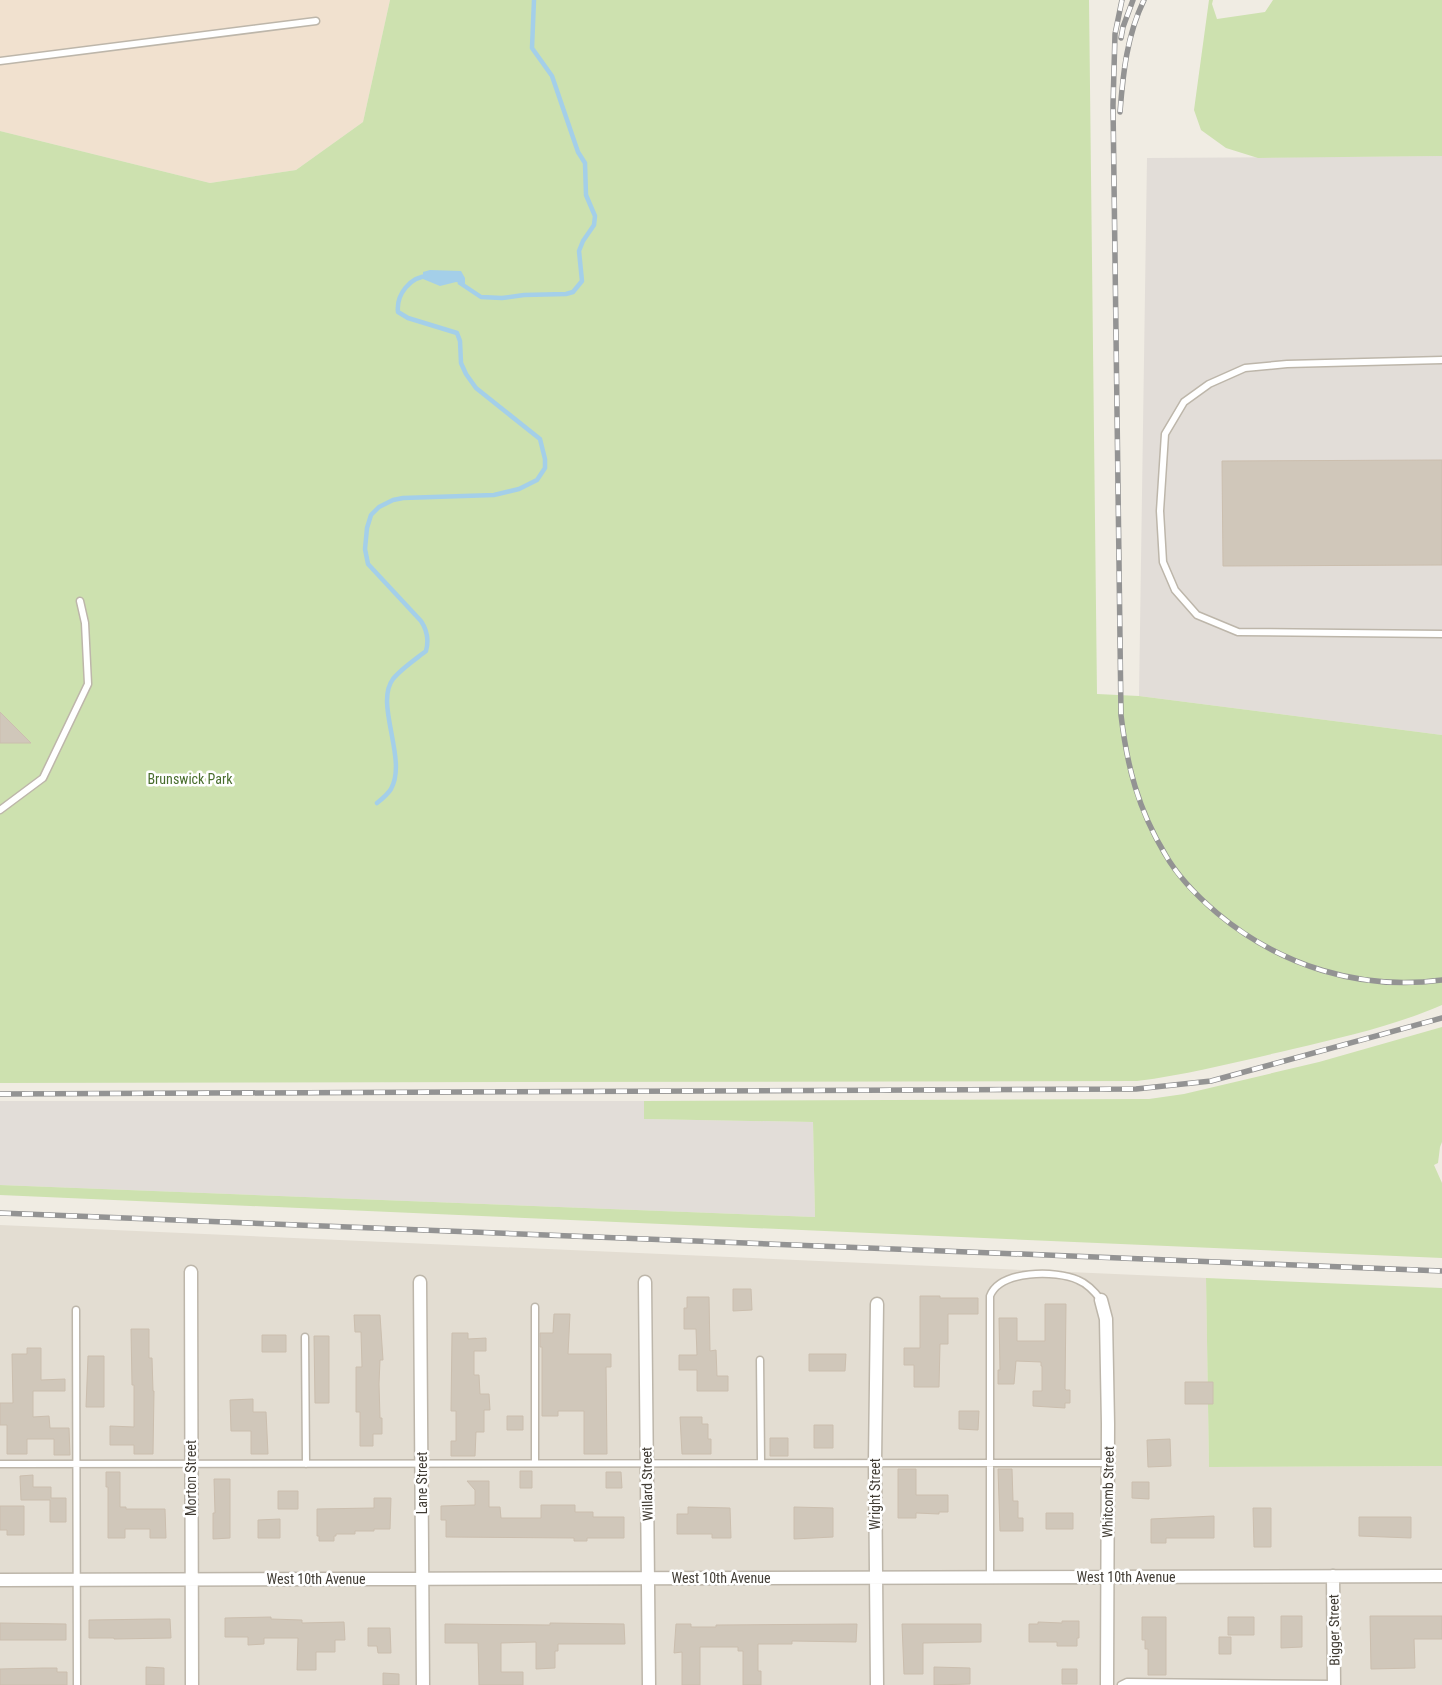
<svg xmlns="http://www.w3.org/2000/svg" width="1442" height="1685" viewBox="0 0 1442 1685" font-family="'Roboto Condensed',sans-serif">
  <style>
    .residential { fill: #e3ddd2 }
    .commercial { fill: #f1e1cf }
    .industrial { fill: #e2ddd8 }
    .green { fill: #cde1af }
    .water { fill: #a4cfe9 }
    .lines { fill: none; stroke-linecap: round; stroke-linejoin: round }
    .stream { stroke: #a4cfe9; stroke-width: 4.5 }
    .building { fill: #d0c7ba; stroke: #cbbeae }
    .lane-casing { stroke: #bdb6aa; stroke-width: 9 }
    .street-casing { stroke: #bdb6aa; stroke-width: 15 }
    .lane { stroke: #fff; stroke-width: 6 }
    .street { stroke: #fff; stroke-width: 12 }
    .rail-casing { stroke: #939393; stroke-width: 5.5 }
    .rail { stroke: #fff; stroke-width: 4; stroke-dasharray: 11; stroke-linecap: butt }
    .labels { text-anchor: middle; stroke-width: 5; stroke-linejoin: round; paint-order: stroke }
    .park-label { font-size: 14px; fill: #486d2d; stroke: #fff }
    .street-label { font-size: 14px; fill: #413c34; stroke: #fff }
  </style>
  <rect width="100%" height="100%" fill="#f0ece3"/>
  <path class="residential" d="M0 1225 1206 1278 1209 1467 1442 1466V1685H0Z"/>
  <path class="commercial" d="M0 0H390L363 122 296 170 210 183 0 131Z"/>
  <path class="industrial" d="M1442 156V735L1139 696 1147 158Z
    M0 1101H644V1119L813 1122 815 1217 0 1185Z"/>
  <path class="green" d="M390 0H1089L1097 694 1139 696 1442 735V1005C1394 1026 1343 1037 1293 1049 1241 1061 1190 1074 1137 1081L0 1083V131L210 183 296 170 363 122Z
    M1209 0H1213L1212 4 1217 19 1265 12 1273 0H1442V156L1258 158 1226 148 1201 130 1194 110Z
    M1442 1027V1142L1440 1147 1438 1163 1434 1165 1442 1183V1258L0 1195V1185L815 1217 813 1122 644 1119V1101L1149 1099 1184 1094 1319 1062Z
    M1206 1278 1442 1288V1466L1209 1467Z"/>
  <path class="water" d="M430 270 461 271 465 278V284L456 282 440 286 423 279V272Z"/>
  <g class="lines">
    <path class="stream" d="M460 283 481 297 502 298 524 295 566 294 573 292 582 281 579 251 583 241 594 225 595 216 586 195 585 163 578 152 552 76 532 48 534 0
      M377 803C382 799 388 794 391 789 408 759 374 704 393 679 401 669 416 659 426 651 429 640 427 630 421 621L368 564 365 549 367 528 371 515 379 507 393 500 403 498 494 495 519 489 537 480 545 468V459L540 439 476 388 466 374 461 363 460 341 457 333 408 318 398 312C396 295 410 276 429 276"/>
  </g>
  <path class="building" d="M1442 460V565L1223 566 1222 461Z
    M0 712 31 743H0Z
    M733 1289H751L752 1310 733 1311Z
    M920 1296H940V1298H978V1314H948V1344H940L939 1387H914V1365H904V1348H920Z
    M687 1297H709L710 1351 716 1350 717 1376H728V1391H697V1370H679V1355H697L696 1329H684V1308H687Z
    M1045 1304H1066L1065 1389 1066 1390H1070V1403H1065V1408L1033 1406V1391H1042V1366H1041V1362L1016 1361 1014 1384H998V1370H1000L999 1318H1017V1341H1045Z
    M554 1314H570L568 1354H611V1367H606L607 1454H584V1411H558V1416H542V1347H540V1333H553Z
    M354 1315H380L383 1360H380L379 1384 380 1418H382V1434H373V1446H360V1412H356V1367H362L361 1332H355Z
    M131 1329H149V1358H152L153 1391H154L153 1454H134V1445H110V1426L134 1427V1385H132Z
    M452 1333H468V1339L486 1338V1351H474V1375H479L480 1394H489L490 1410H484V1432H476L475 1456H451V1441H456V1411H451Z
    M262 1335H286V1352H262Z
    M314 1336H329V1403H315Z
    M27 1348H41V1380L65 1379V1391H33V1417L49 1416 50 1428H69L70 1455H54V1439H27V1454H7V1425H0V1403H13L12 1354H27Z
    M809 1354H846L845 1371H809Z
    M88 1356H104V1407H86Z
    M1185 1382H1213V1404H1185Z
    M253 1399V1412H266L268 1454H251V1431H231L230 1400Z
    M959 1411H979L978 1430 959 1429Z
    M507 1416H523V1430H507Z
    M680 1417H702V1424H708V1439H711V1454H682Z
    M814 1425H833V1448H814Z
    M770 1438H788V1456H770Z
    M1170 1439 1171 1466 1148 1467 1147 1440Z
    M898 1469H916V1495H948V1512H939V1514L916 1513V1518H898Z
    M998 1469H1012L1013 1501H1018V1518H1023V1531H1000Z
    M520 1471H532V1488H520Z
    M106 1472H120V1507H126V1509H165L166 1538H150V1529H125V1538H108V1487H106Z
    M606 1472H621L622 1488H606Z
    M33 1475V1487H51V1498H66V1522H50V1500H21L20 1476Z
    M214 1479H230V1538L213 1539V1513H215Z
    M467 1481H489V1507H500L501 1518H541V1505H575V1512H593V1517H624V1538H587V1541H574V1538L446 1537V1520H441V1506L475 1505V1490Z
    M1132 1482H1149V1499L1132 1498Z
    M278 1491H298V1509H278Z
    M374 1498H391L390 1529H374V1531H355V1534H336V1536H334V1541H319V1536H317V1509L374 1508Z
    M0 1506H24V1535H7V1530H0Z
    M688 1507 730 1508 731 1538H712V1534H677V1514H688Z
    M794 1507 833 1508V1537L794 1539Z
    M1253 1508H1271V1547H1254Z
    M1046 1513H1073V1529H1046Z
    M1214 1516V1538H1166V1543H1151V1519Z
    M1359 1517H1411V1538L1359 1536Z
    M280 1519V1538H258V1520Z
    M1281 1616H1302V1647L1281 1648Z
    M1370 1616H1442V1639H1414L1415 1668 1371 1669Z
    M271 1617V1619L302 1620V1623L344 1622 345 1640H335V1652H316V1670H297L298 1638H264V1644L248 1645V1637H225V1618Z
    M1142 1617H1166V1675H1148V1649H1145V1640H1142Z
    M1228 1617H1254V1635H1228Z
    M160 1619H170L171 1638 114 1639V1638H89V1620Z
    M1062 1621H1079V1638H1077V1646H1057V1642H1029V1624H1038V1622L1062 1623Z
    M0 1623 66 1624V1640H0Z
    M550 1623 624 1624 625 1644H558V1651H555V1668L536 1669V1642L501 1643V1672H523V1685H479L478 1643H445V1624L550 1625Z
    M676 1624H691V1627H716V1625L857 1624 856 1642 792 1641V1644H758V1671H761V1685H743V1651H738V1647H700V1685H682V1652L674 1653Z
    M902 1624H981V1642L923 1643V1674H904Z
    M368 1628H390L391 1653H378L377 1646H368Z
    M1219 1637H1231V1654H1219Z
    M146 1667 164 1668V1685H146Z
    M934 1667 970 1668V1684L934 1685Z
    M43 1668H57V1672H67V1685H0V1669Z
    M1062 1669H1077V1684H1062Z
    M383 1673 399 1674V1685H383Z"/>
  <g class="lines">
    <defs>
      <path id="lane" d="M0 61 316 21
        M1442 360 1287 364 1245 368 1209 384 1184 402 1165 434 1160 511 1163 562 1175 590 1197 615 1238 632 1442 634
        M0 810 43 778 88 684 85 623 80 601
        M535 1307V1463
        M76 1310C77 1435 76 1560 77 1685
        M305 1337 306 1464
        M760 1360 761 1462
        M0 1464 1108 1463
        M990 1578V1296C1000 1270 1056 1270 1078 1280 1088 1284 1095 1292 1101 1300
        M1121 1685 1127 1682 1334 1684"/>
      <path id="street" d="M191 1272 192 1685
        M420 1282 423 1685
        M645 1282 649 1685
        M1101 1300 1106 1319 1108 1424 1107 1685
        M877 1304 875 1462 877 1685
        M1333 1576 1334 1685
        M0 1580 1442 1576"/>
    </defs>
    <use href="#lane" class="lane-casing"/>
    <use href="#street" class="street-casing"/>
    <use href="#lane" class="lane"/>
    <use href="#street" class="street"/>
    <defs>
      <path id="rail" d="M1122 0 1115 34 1113 105 1121 715C1127 766 1138 809 1165 854 1178 877 1197 896 1217 913 1280 966 1361 991 1442 980
        M1121 38 1123 27 1133 0
        M1120 112C1123 73 1127 35 1144 0
        M0 1094 1136 1089 1211 1081 1442 1018
        M0 1213 1442 1271"/>
    </defs>
    <use href="#rail" class="rail-casing"/>
    <use href="#rail" class="rail"/>
  </g>
  <g class="labels">
    <g class="park-label">
      <text x="190" y="784">Brunswick Park</text>
    </g>
    <g class="street-label">
      <text transform="translate(191 1478) rotate(-90)" y="5">Morton Street</text>
      <text transform="translate(422 1483) rotate(-90)" y="5">Lane Street</text>
      <text transform="translate(647 1484) rotate(-91)" y="5">Willard Street</text>
      <text transform="translate(1108 1492) rotate(-89)" y="5">Whitcomb Street</text>
      <text transform="translate(875 1494) rotate(-90)" y="5">Wright Street</text>
      <text x="1126" y="1582">West 10th Avenue</text>
      <text x="721" y="1583">West 10th Avenue</text>
      <text x="316" y="1584">West 10th Avenue</text>
      <text transform="translate(1334 1630) rotate(-91)" y="5">Bigger Street</text>
    </g>
  </g>
</svg>
